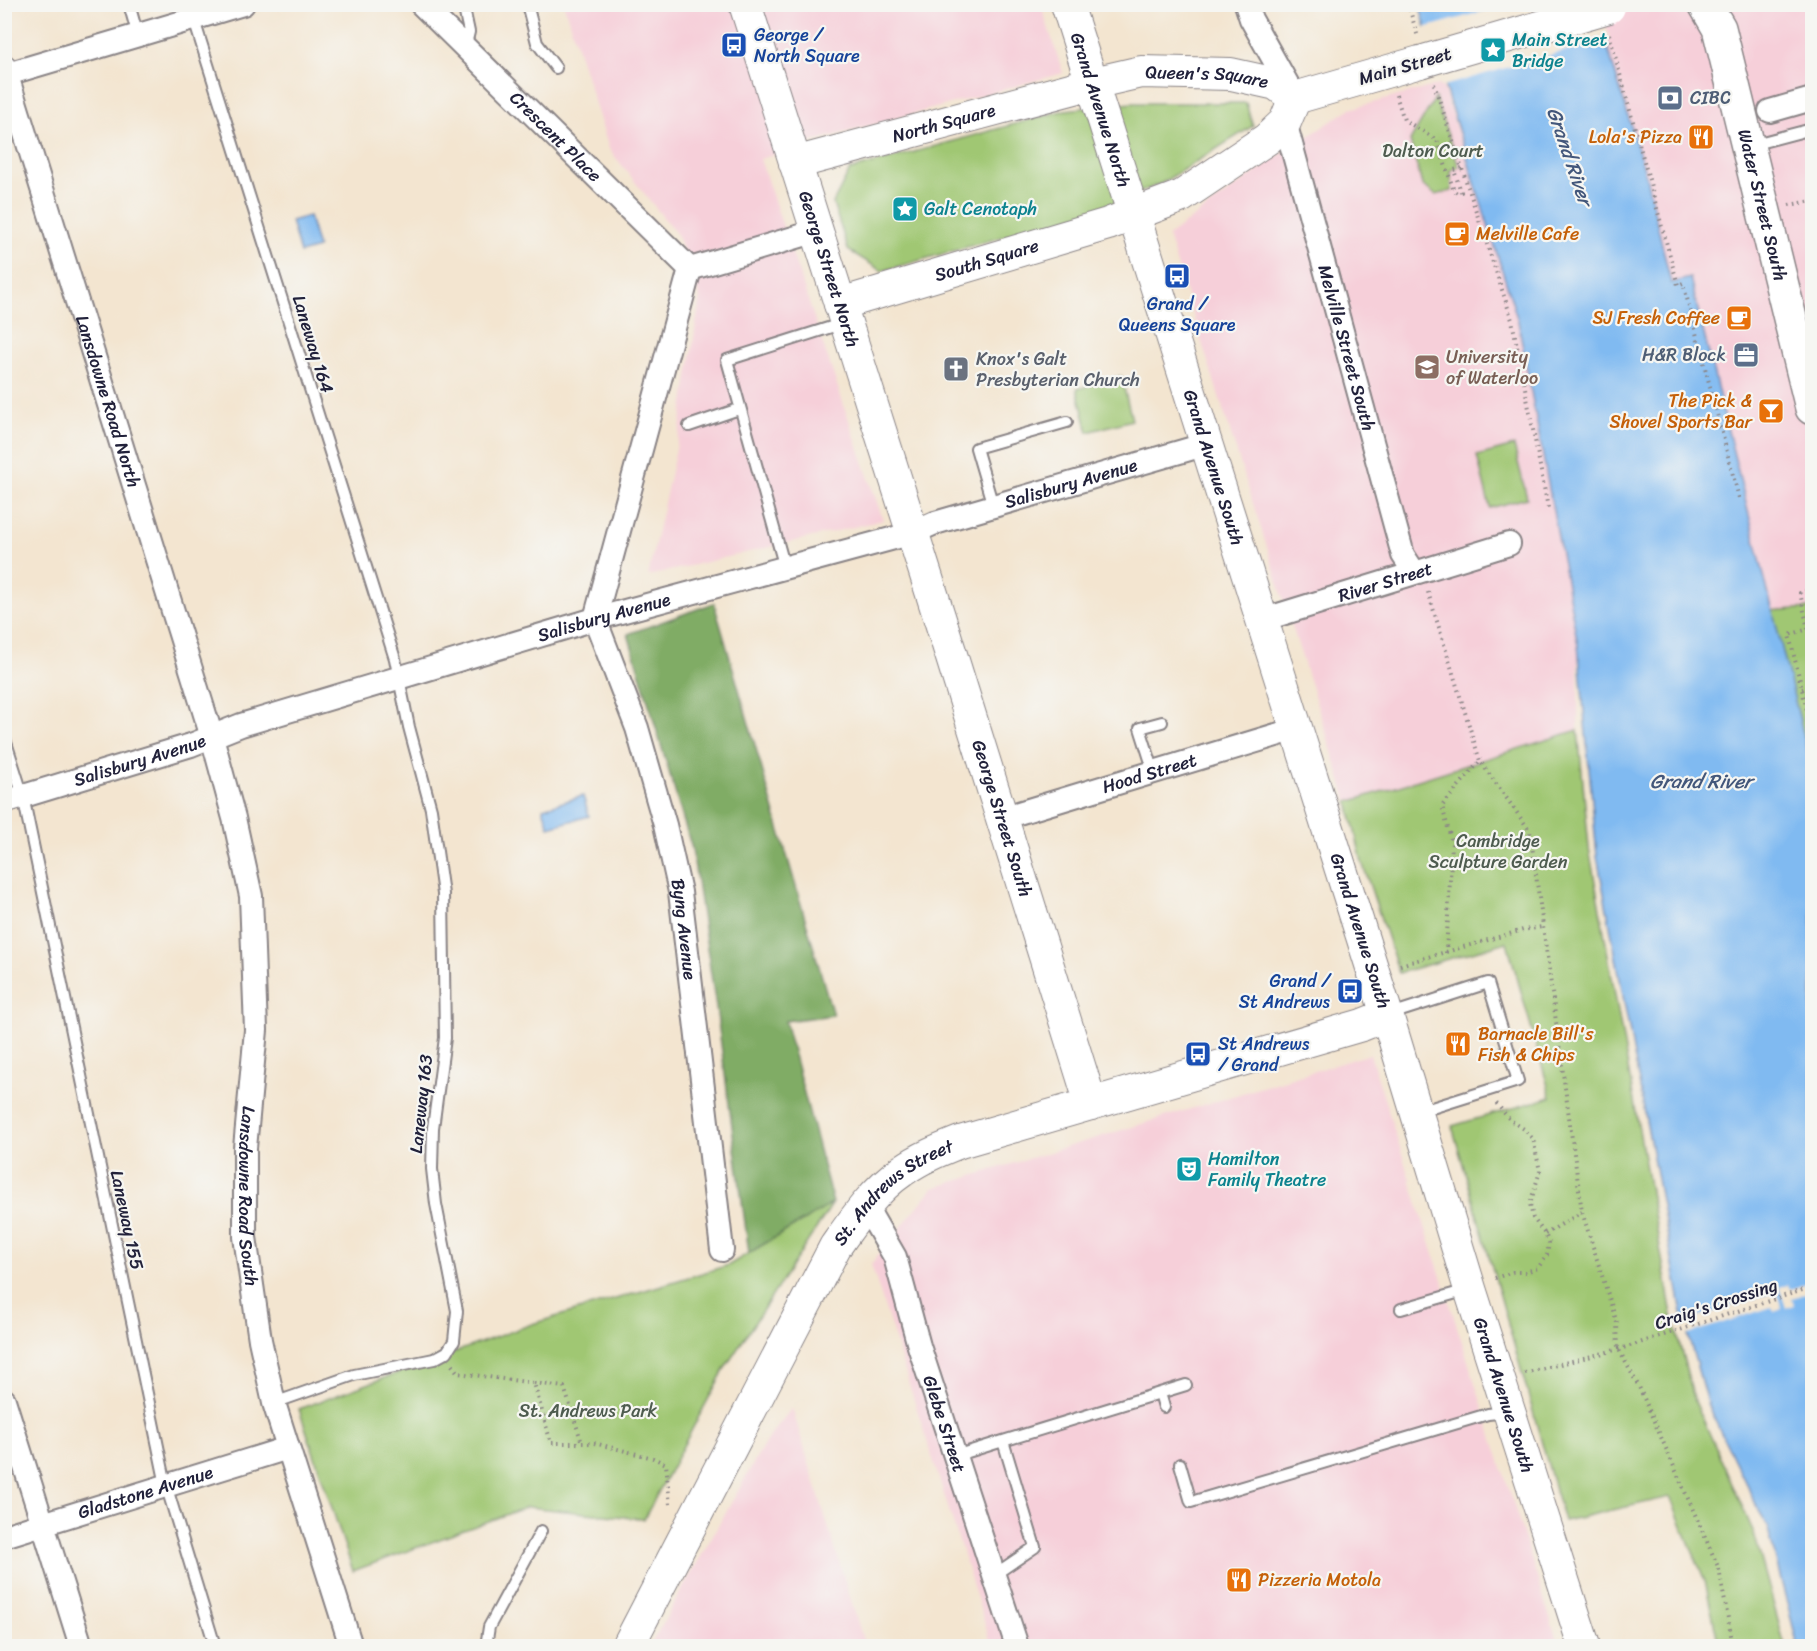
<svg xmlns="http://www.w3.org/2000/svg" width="1817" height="1651" viewBox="0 0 1817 1651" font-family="Sriracha,sans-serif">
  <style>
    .built { fill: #f6cfd9 }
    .green { fill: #a0c773; stroke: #617457; stroke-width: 1.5 }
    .forest { fill: #80ac65; stroke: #516750; stroke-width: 1.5 }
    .water { fill: #80baf1; stroke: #516e96; stroke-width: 1.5 }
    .pier { fill: #f3e5d0 }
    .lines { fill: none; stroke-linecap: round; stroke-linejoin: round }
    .lane-casing { stroke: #8a8486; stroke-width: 14 }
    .street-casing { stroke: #8a8486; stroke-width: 26 }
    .secondary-casing { stroke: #8a8486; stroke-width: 34 }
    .primary-casing { stroke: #8a8486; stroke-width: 36 }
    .path { stroke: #8a8486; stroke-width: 4; stroke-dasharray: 1.5 4.5; stroke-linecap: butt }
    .lane { stroke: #fff; stroke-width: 10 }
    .street { stroke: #fff; stroke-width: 22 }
    .secondary { stroke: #fff; stroke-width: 32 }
    .primary { stroke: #fff; stroke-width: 33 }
    .secondary-bridge-casing { stroke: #8a8486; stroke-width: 34; stroke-linecap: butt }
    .secondary-bridge { stroke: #fff; stroke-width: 32 }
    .labels { text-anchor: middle; stroke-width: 4.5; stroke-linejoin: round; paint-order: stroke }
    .transit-label { font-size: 18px; fill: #164399; stroke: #f6f6f2; text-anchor: start }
    .culture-label { font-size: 18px; fill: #0d838f; stroke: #f6f6f2; text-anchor: start }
    .street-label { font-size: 18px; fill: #22223b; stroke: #f6f6f2 }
    .service-label { font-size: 18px; fill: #4e5e75; stroke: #f6f6f2; text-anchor: start }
    .food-label { font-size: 18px; fill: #c56008; stroke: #f6f6f2; text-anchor: end }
    .park-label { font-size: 18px; fill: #4e5c4f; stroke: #f6f6f2 }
    .education-label { font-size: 18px; fill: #785e54; stroke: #f6f6f2; text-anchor: start }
    .worship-label { font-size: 18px; fill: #5b616d; stroke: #f6f6f2; text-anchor: start }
    .water-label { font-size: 20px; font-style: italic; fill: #43577b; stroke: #f6f6f2 }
  </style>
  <rect width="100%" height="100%" fill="#f6f6f2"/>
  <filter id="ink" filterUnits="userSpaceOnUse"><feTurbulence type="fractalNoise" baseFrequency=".0167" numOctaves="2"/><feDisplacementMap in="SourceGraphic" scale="12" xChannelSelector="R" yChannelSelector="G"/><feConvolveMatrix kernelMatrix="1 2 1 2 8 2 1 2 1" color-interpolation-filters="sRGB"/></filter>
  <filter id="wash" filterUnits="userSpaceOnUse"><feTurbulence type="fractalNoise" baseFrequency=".008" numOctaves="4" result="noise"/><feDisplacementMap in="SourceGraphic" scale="24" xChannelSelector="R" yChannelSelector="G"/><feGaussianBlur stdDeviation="1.35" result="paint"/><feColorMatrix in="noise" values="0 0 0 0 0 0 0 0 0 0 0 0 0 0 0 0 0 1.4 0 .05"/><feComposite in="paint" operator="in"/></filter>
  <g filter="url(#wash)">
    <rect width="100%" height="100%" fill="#f3e5d0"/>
    <path class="built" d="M564 5H1041L1063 73 821 139 760 159 883 520 648 576 679 435 700 298 678 236 609 149Z
      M1595 5H1812V608L1766 611 1690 278 1671 283 1646 176Z
      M1442 84 1518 321 1578 645V730L1348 802 1168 236 1274 159 1350 109Z
      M1370 1054 1559 1646H992L871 1264 933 1188Z
      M792 1408 865 1646H650L768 1438Z"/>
    <path class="green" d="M1435 98 1459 167 1451 170 1452 191 1436 195 1422 185 1410 141Z
      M1132 103H1246L1253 126 1162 183 1098 210 882 271 848 250 833 203 850 170 1065 110Z
      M1121 376 1132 420 1088 432 1077 389Z
      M1514 446 1527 498 1490 508 1477 456Z
      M1812 608V774L1766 611Z
      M1578 730 1589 848 1672 1315 1694 1399 1754 1533 1785 1646H1719L1705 1581 1670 1497 1564 1521 1452 1126 1551 1097 1507 942 1399 973 1362 862 1348 802Z
      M833 1203 725 1368 644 1519 527 1507 353 1571 299 1409 532 1324 729 1265Z"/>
    <path class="forest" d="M714 603 833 1015 785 1021 833 1203 749 1253 716 1007 692 849 628 634Z"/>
    <path class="water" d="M1419 5H1503L1521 65 1528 63 1511 5H1595L1646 176 1671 283 1690 278 1812 769V1646H1798L1768 1529 1708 1406 1682 1313 1597 856 1578 645 1518 321Z
      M309 216 318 248 300 253 291 221Z
      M583 796 589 816 549 827 543 808Z"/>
    <path class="pier" d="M1508 4H1599L1610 38 1440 87 1424 28 1506 5 1523 62 1524 61Z
      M1812 1281V1292L1792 1298 1794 1305 1786 1308 1779 1287 1788 1285 1790 1289Z
      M1776 1289 1782 1309 1774 1312 1772 1307 1685 1335 1682 1322 1769 1294 1768 1291Z"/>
  </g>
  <g filter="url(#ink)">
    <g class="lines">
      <defs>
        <path id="lane" d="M129 4 138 36
          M463 4 469 32 465 48
          M527 4 537 43 556 68
          M194 20 395 659 409 727 431 809 443 894 445 1038 433 1128 432 1169 436 1204 457 1311 454 1341 447 1352 434 1359 354 1375 274 1403
          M1751 145 1812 129
          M689 426 739 409
          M993 506 976 448 1067 422
          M785 568 727 360 844 323
          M4 736 23 796 166 1485 215 1646
          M1154 772 1140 728 1162 722
          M1388 1015 1488 983 1518 1081 1419 1112
          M1401 1309 1467 1290
          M1160 1393 1164 1407
          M1003 1441 1186 1385
          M955 1456 1003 1441 1035 1547 994 1575
          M1180 1464 1191 1502 1488 1414 1507 1412
          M486 1646 489 1627 541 1531"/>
        <g id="street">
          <path id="s1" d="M421 4 690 269"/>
          <path d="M1246 4 1251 19 1293 94"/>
          <path id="s2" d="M4 66 212 737 234 818 251 896 256 1030 245 1148V1237L260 1340 274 1403 351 1646"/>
          <path d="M4 75 243 4"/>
          <path d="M1770 111 1812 99"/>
          <path id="s3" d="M1285 122 1403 555 1414 572"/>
          <path d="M690 269 817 231"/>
          <path id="s4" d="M595 619 637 728 665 825 680 892 722 1250"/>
          <path d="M595 619 690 269"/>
          <path id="s5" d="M1262 620 1509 544"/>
          <path id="s6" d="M4 802 191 745 241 725 595 619 913 533 935 523 1207 444"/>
          <path id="s7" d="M1002 818 1296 729"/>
          <path id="s8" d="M866 1207 895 1257 919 1346 1017 1646"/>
          <path d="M4 1400 81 1646"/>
          <path id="s9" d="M4 1536 288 1448"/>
        </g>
        <g id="secondary">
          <path id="s10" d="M745 4 944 632 1091 1104"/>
          <path id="s11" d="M1067 4 1387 1015 1470 1289 1584 1646"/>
          <path d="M1295 98 1420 62"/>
          <path id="s12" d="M795 163 1093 83 1141 72 1231 74 1276 84 1295 98"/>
          <path id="s13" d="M840 304 1108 224 1182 196 1267 139 1285 122 1295 98"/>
          <path id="s14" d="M628 1646 835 1247C854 1220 875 1189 902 1171 920 1158 940 1150 960 1142L1362 1025 1387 1015"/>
        </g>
        <g id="primary">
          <path id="s15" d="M1705 4 1719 28 1812 408"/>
        </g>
      </defs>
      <use href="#lane" class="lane-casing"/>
      <use href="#street" class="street-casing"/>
      <use href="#secondary" class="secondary-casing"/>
      <use href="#primary" class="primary-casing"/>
      <path class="path" d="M1408 4 1418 37
        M1609 34 1678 285 1683 283 1739 498
        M1434 84 1512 320 1548 508
        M1396 95 1404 120 1437 140 1454 191 1457 193 1461 192 1454 170 1462 168
        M1789 205 1812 201
        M1812 589 1800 593 1808 629 1789 635 1812 731
        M1428 592 1480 761 1530 831 1582 1212 1617 1323 1618 1348 1639 1387 1719 1569 1733 1646
        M1802 689 1812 686
        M1446 953 1452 843 1442 806 1480 761
        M1400 965 1523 930 1542 927
        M1545 1234 1582 1212
        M1495 1278 1513 1272H1525L1538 1268 1547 1255 1549 1243 1545 1234 1533 1218 1530 1204 1540 1171 1533 1139 1524 1129 1510 1120 1496 1103
        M452 1365 458 1373 534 1383 551 1443H594L653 1458 666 1464 670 1505
        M1525 1373 1627 1347 1812 1287
        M534 1383 564 1387 582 1443"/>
      <use href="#lane" class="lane"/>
      <use href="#street" class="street"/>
      <use href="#secondary" class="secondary"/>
      <use href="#primary" class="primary"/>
      <defs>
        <path id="secondary-bridge" d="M1420 62 1609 7"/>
      </defs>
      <use href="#secondary-bridge" class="secondary-bridge-casing"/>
      <use href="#secondary-bridge" class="secondary-bridge"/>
    </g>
  </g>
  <defs>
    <symbol id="bus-square" viewBox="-11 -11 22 22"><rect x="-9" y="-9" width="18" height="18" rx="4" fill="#1a4fb4" stroke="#f6f6f2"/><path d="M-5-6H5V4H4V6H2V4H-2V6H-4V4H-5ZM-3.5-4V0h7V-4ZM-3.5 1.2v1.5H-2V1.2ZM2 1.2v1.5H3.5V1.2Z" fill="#fff"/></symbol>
    <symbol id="sight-square" viewBox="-11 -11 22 22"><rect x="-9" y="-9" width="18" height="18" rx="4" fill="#0f9aa8" stroke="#f6f6f2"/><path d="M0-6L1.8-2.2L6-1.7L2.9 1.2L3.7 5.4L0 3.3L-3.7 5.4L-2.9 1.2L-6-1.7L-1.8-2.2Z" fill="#fff"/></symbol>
    <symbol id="bank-square" viewBox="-11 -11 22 22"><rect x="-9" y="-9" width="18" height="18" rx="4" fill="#5c6f8a" stroke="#f6f6f2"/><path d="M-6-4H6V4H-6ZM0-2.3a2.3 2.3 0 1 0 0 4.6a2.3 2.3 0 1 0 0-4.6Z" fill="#fff"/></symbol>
    <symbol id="restaurant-square" viewBox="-11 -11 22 22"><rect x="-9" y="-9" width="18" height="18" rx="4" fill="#e8710a" stroke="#f6f6f2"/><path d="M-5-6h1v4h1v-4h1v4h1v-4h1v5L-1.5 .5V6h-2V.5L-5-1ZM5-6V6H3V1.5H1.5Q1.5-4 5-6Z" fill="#fff"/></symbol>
    <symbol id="cafe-square" viewBox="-11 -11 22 22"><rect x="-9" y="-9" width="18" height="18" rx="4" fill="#e8710a" stroke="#f6f6f2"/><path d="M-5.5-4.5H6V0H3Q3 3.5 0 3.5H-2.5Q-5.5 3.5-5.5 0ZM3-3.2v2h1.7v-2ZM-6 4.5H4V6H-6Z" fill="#fff"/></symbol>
    <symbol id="office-square" viewBox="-11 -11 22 22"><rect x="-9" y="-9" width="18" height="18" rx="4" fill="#5c6f8a" stroke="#f6f6f2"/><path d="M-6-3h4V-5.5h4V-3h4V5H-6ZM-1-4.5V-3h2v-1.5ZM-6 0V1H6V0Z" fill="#fff"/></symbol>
    <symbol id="university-square" viewBox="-11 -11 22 22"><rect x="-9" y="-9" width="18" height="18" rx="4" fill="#8d6e63" stroke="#f6f6f2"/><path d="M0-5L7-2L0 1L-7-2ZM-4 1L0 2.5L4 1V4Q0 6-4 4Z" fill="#fff"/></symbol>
    <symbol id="church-square" viewBox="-11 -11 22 22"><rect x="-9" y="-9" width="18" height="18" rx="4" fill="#6b7280" stroke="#f6f6f2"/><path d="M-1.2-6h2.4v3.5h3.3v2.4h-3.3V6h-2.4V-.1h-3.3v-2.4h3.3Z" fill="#fff"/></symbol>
    <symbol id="bar-square" viewBox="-11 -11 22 22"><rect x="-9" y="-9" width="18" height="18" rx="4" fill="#e8710a" stroke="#f6f6f2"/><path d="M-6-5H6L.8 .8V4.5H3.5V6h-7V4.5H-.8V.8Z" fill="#fff"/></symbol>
    <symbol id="theatre-square" viewBox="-11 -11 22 22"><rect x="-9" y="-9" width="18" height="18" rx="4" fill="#0f9aa8" stroke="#f6f6f2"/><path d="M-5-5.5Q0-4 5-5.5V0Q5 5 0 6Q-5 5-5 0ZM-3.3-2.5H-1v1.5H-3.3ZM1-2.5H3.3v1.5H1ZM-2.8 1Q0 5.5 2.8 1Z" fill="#fff"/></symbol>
  </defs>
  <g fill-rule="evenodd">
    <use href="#bus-square" x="719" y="30" width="30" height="30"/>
    <use href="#sight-square" x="1478" y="35" width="30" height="30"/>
    <use href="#bank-square" x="1655" y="83" width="30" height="30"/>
    <use href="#restaurant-square" x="1686" y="122" width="30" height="30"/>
    <use href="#sight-square" x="890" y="194" width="30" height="30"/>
    <use href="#cafe-square" x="1442" y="219" width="30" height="30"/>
    <use href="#bus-square" x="1162" y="261" width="30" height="30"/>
    <use href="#cafe-square" x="1724" y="303" width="30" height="30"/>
    <use href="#office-square" x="1731" y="340" width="30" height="30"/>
    <use href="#university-square" x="1412" y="352" width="30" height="30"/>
    <use href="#church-square" x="941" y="354" width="30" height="30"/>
    <use href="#bar-square" x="1756" y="396" width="30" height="30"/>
    <use href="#bus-square" x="1335" y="976" width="30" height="30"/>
    <use href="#restaurant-square" x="1443" y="1029" width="30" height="30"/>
    <use href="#bus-square" x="1183" y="1039" width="30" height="30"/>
    <use href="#theatre-square" x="1174" y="1154" width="30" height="30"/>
    <use href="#restaurant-square" x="1224" y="1565" width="30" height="30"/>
  </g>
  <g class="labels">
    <g class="transit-label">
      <text x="754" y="41">George /<tspan x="754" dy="21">North Square</tspan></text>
      <text x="1177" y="310" text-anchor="middle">Grand /<tspan x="1177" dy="21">Queens Square</tspan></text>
      <text x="1330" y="987" text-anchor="end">Grand /<tspan x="1330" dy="21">St Andrews</tspan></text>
      <text x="1218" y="1050">St Andrews<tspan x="1218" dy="21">/ Grand</tspan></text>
    </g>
    <g class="culture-label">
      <text x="1512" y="46">Main Street<tspan x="1512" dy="21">Bridge</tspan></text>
      <text x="924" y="215">Galt Cenotaph</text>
      <text x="1208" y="1165">Hamilton<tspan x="1208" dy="21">Family Theatre</tspan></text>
    </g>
    <g class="street-label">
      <text transform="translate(1405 66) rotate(-16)" y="6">Main Street</text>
      <text dy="6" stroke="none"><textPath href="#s12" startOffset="424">Queen's Square</textPath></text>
      <text dy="6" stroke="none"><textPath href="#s11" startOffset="111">Grand Avenue North</textPath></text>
      <text dy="6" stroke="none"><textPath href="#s12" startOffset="154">North Square</textPath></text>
      <text dy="6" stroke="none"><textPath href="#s1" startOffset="189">Crescent Place</textPath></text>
      <text dy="6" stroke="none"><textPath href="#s15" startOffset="210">Water Street South</textPath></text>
      <text dy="6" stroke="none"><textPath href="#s13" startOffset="153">South Square</textPath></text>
      <text dy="6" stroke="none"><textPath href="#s10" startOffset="278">George Street North</textPath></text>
      <text transform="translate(313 344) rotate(73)" y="6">Laneway 164</text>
      <text dy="6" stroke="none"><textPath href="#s3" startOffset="234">Melville Street South</textPath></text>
      <text dy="6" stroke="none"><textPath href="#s2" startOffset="351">Lansdowne Road North</textPath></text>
      <text dy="6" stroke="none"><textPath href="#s11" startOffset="486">Grand Avenue South</textPath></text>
      <text dy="6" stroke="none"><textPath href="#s6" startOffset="1114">Salisbury Avenue</textPath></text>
      <text dy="6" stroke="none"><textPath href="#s5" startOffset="129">River Street</textPath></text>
      <text dy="6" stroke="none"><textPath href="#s6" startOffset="628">Salisbury Avenue</textPath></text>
      <text dy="6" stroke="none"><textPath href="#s6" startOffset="142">Salisbury Avenue</textPath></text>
      <text dy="6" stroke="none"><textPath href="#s7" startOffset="154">Hood Street</textPath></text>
      <text dy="6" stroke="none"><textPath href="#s10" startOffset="854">George Street South</textPath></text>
      <text dy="6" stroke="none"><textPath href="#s4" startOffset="324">Byng Avenue</textPath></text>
      <text dy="6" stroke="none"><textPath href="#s11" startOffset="972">Grand Avenue South</textPath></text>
      <text transform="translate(421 1104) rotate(-84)" y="6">Laneway 163</text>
      <text dy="6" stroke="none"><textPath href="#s2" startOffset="1167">Lansdowne Road South</textPath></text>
      <text dy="6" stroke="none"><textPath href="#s14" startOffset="531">St. Andrews Street</textPath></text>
      <text transform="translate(127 1220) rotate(78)" y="6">Laneway 155</text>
      <text transform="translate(1716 1304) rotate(-18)" y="6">Craig's Crossing</text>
      <text dy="6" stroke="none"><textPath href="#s11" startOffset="1458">Grand Avenue South</textPath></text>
      <text dy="6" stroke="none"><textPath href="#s8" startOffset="232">Glebe Street</textPath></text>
      <text dy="6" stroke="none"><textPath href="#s9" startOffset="148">Gladstone Avenue</textPath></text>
    </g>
    <g class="service-label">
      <text x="1690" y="104">CIBC</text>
      <text x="1726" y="361" text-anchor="end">H&amp;R Block</text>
    </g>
    <g class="food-label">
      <text x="1682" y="143">Lola's Pizza</text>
      <text x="1476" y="240" text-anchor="start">Melville Cafe</text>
      <text x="1720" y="324">SJ Fresh Coffee</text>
      <text x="1752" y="407">The Pick &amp;<tspan x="1752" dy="21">Shovel Sports Bar</tspan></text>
      <text x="1478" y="1040" text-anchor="start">Barnacle Bill's<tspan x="1478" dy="21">Fish &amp; Chips</tspan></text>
      <text x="1258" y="1586" text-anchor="start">Pizzeria Motola</text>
    </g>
    <g class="park-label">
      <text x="1433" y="157">Dalton Court</text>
      <text x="1498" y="847">Cambridge<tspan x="1498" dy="21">Sculpture Garden</tspan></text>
      <text x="588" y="1417">St. Andrews Park</text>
    </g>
    <g class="education-label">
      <text x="1446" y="363">University<tspan x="1446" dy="21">of Waterloo</tspan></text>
    </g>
    <g class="worship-label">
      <text x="976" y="365">Knox's Galt<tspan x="976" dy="21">Presbyterian Church</tspan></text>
    </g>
    <g class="water-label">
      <text transform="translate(1570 156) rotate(71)" y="7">Grand River</text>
      <text x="1701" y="788">Grand River</text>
    </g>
  </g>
  <rect width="1817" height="1651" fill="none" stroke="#f6f6f2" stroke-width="24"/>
</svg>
